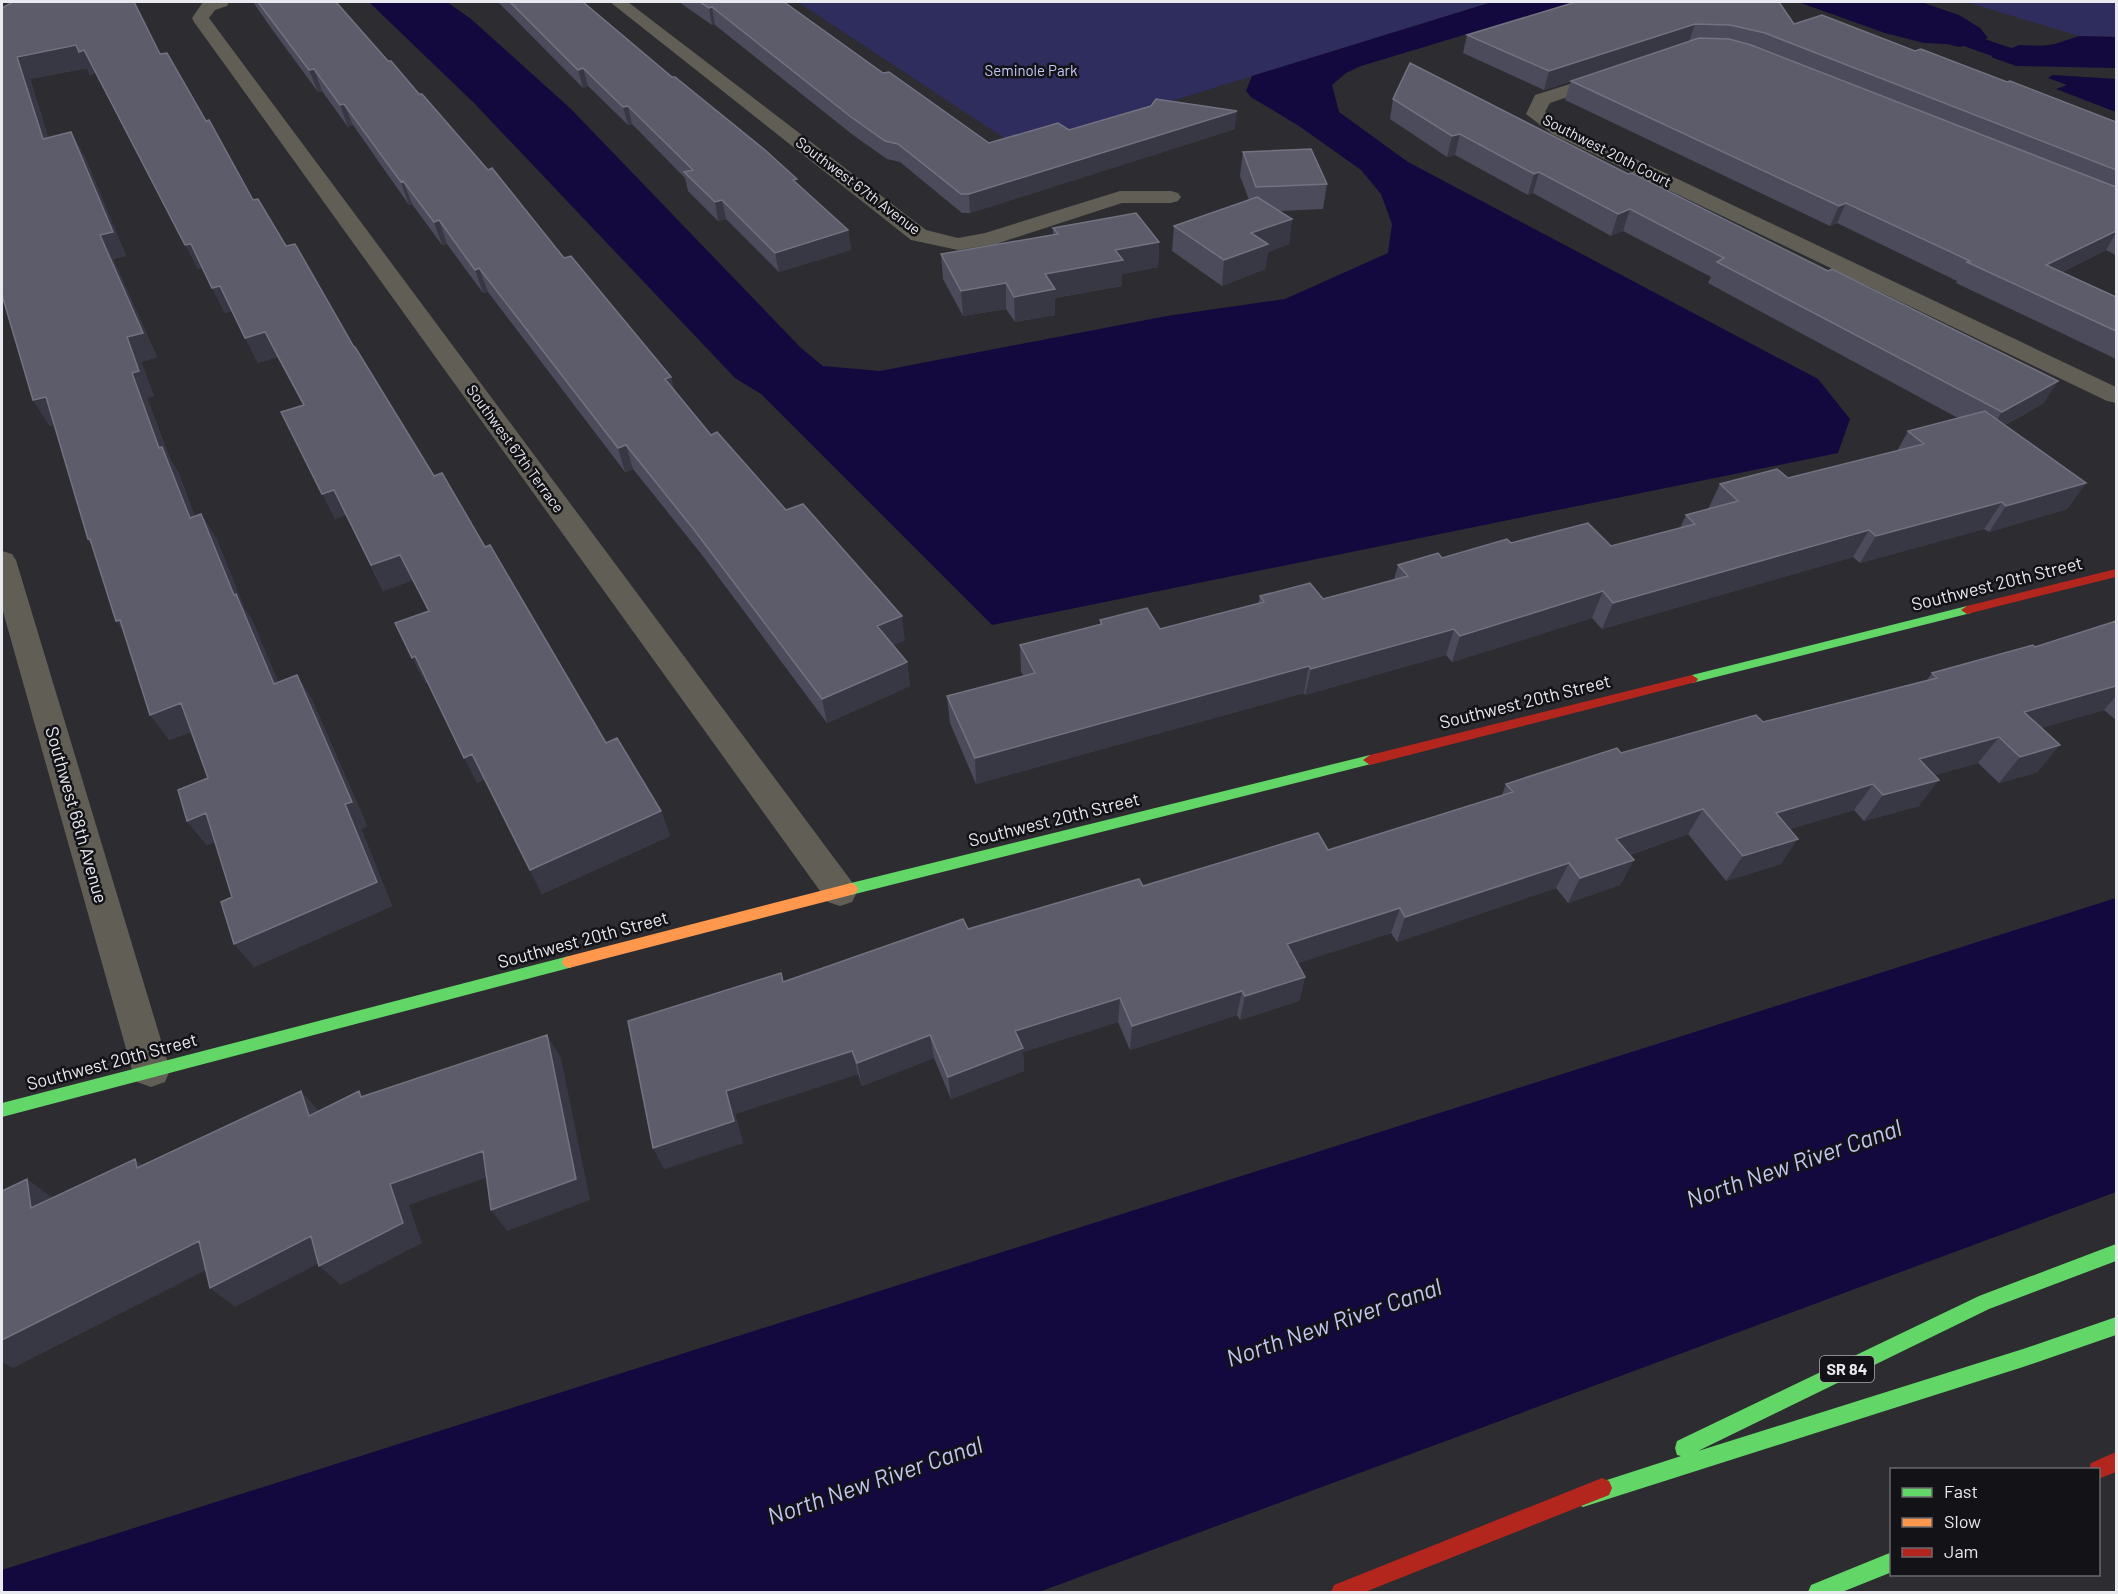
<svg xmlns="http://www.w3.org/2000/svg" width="2118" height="1594" viewBox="0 0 2118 1594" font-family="Barlow,sans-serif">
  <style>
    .green { fill: #2e2d5e }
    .water { fill: #13093e }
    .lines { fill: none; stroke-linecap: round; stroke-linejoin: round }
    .canal { fill: #13093e; fill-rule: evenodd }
    .street { fill: #615e55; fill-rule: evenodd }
    .fast { fill: #63d668; fill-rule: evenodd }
    .slow { fill: #ff974d; fill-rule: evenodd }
    .jam { fill: #b3261e; fill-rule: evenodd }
    .wall { fill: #4c4b5b }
    .shaded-wall { fill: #383744 }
    .building { fill: #5d5c6b; stroke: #737280; stroke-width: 1.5 }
    .labels { text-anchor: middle; stroke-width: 5; stroke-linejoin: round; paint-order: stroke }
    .far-park-label { font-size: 15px; fill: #c5c9f6; stroke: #131317 }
    .far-street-label { font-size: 15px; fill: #e9eaf0; stroke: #131317 }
    .shield { fill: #131317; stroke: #a9aaaf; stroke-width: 1.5 }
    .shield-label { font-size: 16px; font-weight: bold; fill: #e9eaf0 }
    .street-label { font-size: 18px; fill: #e9eaf0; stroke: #131317 }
    .near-water-label { font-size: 24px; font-style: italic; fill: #c1c6f2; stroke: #131317 }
  </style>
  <rect width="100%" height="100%" fill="#2c2c31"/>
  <path class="green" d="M798 2H1492L1019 148Z
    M1966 2H2116V37L2079 36Z"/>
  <path class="water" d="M369 2H447L471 19 571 109 801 348 823 366 880 371 1167 316 1285 299 1388 253 1392 224 1381 194 1361 170 1299 126 1251 97 1246 91 1252 76 1492 2H1573L1361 66 1346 73 1332 85 1339 112 1408 162 1818 379 1850 419 1838 453 992 625 761 394 735 378 474 103Z
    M1798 2H1921L1959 15 1980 28 1988 38 1960 47 1946 44 1924 43 1885 33Z
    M2079 36 2116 37V68L2016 66 1991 57 2019 45 2049 46Z
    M2053 75 2116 79V112L2056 89 2067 85 2048 78Z
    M2116 898V1192L1039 1592H2V1570Z"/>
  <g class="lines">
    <path class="canal" d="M1846 2H1876L2014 49 2116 37V51L2012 63 1850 6Z"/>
    <path class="street" d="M203 2H229L227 6 215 10 209 18 852 882 857 892 852 902 840 906 828 902 194 22 192 18Z
      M610 2H628L926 230 958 238 985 233 1120 191H1171L1178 193 1181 197 1178 201 1171 203H1122L996 244 958 250 911 240Z
      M1611 71 1617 72 1620 76 1617 80 1550 103 1545 112 1566 126 2116 387V403L2107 401 1552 134 1526 114 1535 95Z
      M2 551 12 554 16 560 170 1070 165 1082 151 1087 137 1082 132 1070 2 608Z"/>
    <path class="fast" d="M1967 606 1973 610 1971 613 1692 683 1686 679 1692 675Z
      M1370 755 1377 760 1375 763 851 895 846 893 844 889 846 885 851 883Z
      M569 956 574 958 576 962 574 966 569 968 2 1117V1103Z
      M2116 1244V1261L1989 1309 1698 1451 2023 1349 2116 1317V1335L2023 1367 1583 1507 1576 1504 1573 1497 1576 1490 1681 1456 1677 1455 1675 1448 1677 1441 1979 1296Z
      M1892 1552V1572L1842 1592H1808L1811 1585Z"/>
    <path class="slow" d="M851 883 856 885 858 889 856 893 851 895 569 968 564 966 562 962 564 958 569 956Z"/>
    <path class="jam" d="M2116 569V577L1967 614 1961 610 1967 606Z
      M1692 675 1698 679 1696 682 1370 765 1363 760 1370 755Z
      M2116 1452V1472L2098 1479V1470H2089L2091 1463Z
      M1602 1478 1609 1481 1612 1488 1609 1495 1365 1592H1331L1334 1585Z"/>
  </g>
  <path class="wall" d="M253 2H336L388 61 419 94 671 377 674 390 711 435 786 510 905 640 893 645 907 662 910 686 827 723 702 555 633 469 625 472 488 292 483 293 447 244 442 245 412 204 409 205 353 125 348 127 322 91 318 92 271 28Z
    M498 2H583L798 185 848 230 851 250 779 272 726 219 718 221 688 191 685 178 632 124 628 125 588 86 583 88Z
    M679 2H784L883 73 989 143 1069 130 1235 129 970 213H962L900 162 887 159 853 135 715 25H712Z
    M1576 2 1794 24 1915 51 2007 82 2116 122V255L2106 250 2062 272 2116 297V359L1956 283 1957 281 1837 223 1830 226 1565 100 1571 81 1599 72 1544 90 1463 53 1467 35Z
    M2 8 160 54 206 121 253 200 286 246 354 347 434 476 485 547 606 743 661 811 670 836 542 894 485 779 477 783 428 682 425 683 428 611 413 580 383 591 346 515 335 519 303 405 277 357 258 363 232 311 225 313 202 268 198 269 96 72 90 75 87 68 30 79 48 137 84 155 126 256 113 259 157 357 141 362 154 396 147 398 170 459 178 472 195 517 201 514 217 540 244 608 252 620 278 682 297 675 312 700 367 826 361 829 392 906 254 967 215 842 207 845 187 821 208 778 191 732 169 740 124 633 92 545 88 539 54 424 50 426 33 400 2 297Z
    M1393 99 2044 403 2005 425 2086 483 2067 509 1989 532 1984 529 1860 563 1853 557 1602 629 1592 618 1452 662 1446 655 1305 695 1304 693 976 784 950 723 947 696 1024 676 1021 672 1020 645 1100 625V620L1160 629 1258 604 1260 596 1323 599 1394 580 1398 565 1442 558 1511 543 1611 546 1680 528 1686 515 1708 509 1720 484 1788 478 1897 451 1908 431 1958 418 1708 283 1711 277 1623 231 1611 236 1533 193 1528 195 1455 155 1447 157 1390 119Z
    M1243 152 1327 184 1323 209 1280 211 1292 219 1289 244 1268 252 1265 269 1222 286 1172 251 1174 226 1249 200 1240 176Z
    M1053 228 1159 242 1158 267 1122 274V286L1055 298V315L1015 322 1006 309 963 316 943 279 941 254 1053 235Z
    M2116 621V720L2104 710 2041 728 2038 772 1999 783 1978 763 1935 775 1919 806 1864 821 1854 810 1790 829 1781 864 1726 881 1688 834 1630 855 1634 860 1620 885 1568 903 1556 888 1397 942 1391 933 1298 963 1305 977 1299 1001 1240 1020 1237 1015 1130 1050 1118 1022 1023 1052 1024 1071 951 1099 934 1058 862 1086 858 1074 735 1114 743 1143 664 1169 783 982 968 929 1143 886 1328 850 1502 795 1506 784 1621 753 1763 722 1927 680 1932 673 2035 647Z"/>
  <path class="shaded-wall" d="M712 7 715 25H712L709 8Z
    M1695 24 1689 42 1544 90 1549 71Z
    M76 45 84 50 96 72 90 75 87 68 30 79 56 162 43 139 17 57Z
    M583 68 588 86 583 88 578 70Z
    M314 69 322 91 318 92 309 70Z
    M344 104 353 125 348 127 340 105Z
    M628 106 632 124 628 125 623 107Z
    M1237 111 1235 129 970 213 969 194Z
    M71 132 84 155 126 256 113 259 157 357 141 362 154 396 147 398 170 459 178 472 205 544 190 518 159 448 132 373 127 337Z
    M1460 134 1455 155 1447 157 1452 136Z
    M1539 172 1533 193 1528 195 1534 174Z
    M403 181 412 204 409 205 401 182Z
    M722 200 726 219 718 221 715 202Z
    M1846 203 1837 223 1830 226 1839 206Z
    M1630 209 1623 231 1611 236 1618 214Z
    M1292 219 1289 244 1268 252 1265 269 1222 286 1224 260 1251 233Z
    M439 220 447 244 442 245 434 222Z
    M848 230 851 250 779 272 775 253Z
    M2116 231V233L2106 250 2034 285 2046 265Z
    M1159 242 1158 267 1122 274V286L1055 298V315L1015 322 1014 297 1045 274 1115 250Z
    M191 244 204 268 198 269 185 245Z
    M479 268 488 292 483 293 475 270Z
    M1006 283V309L963 316 961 291Z
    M220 286 233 311 225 313 212 288Z
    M265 332 277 357 258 363 245 338Z
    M671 377 677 401 665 379Z
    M2058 381 2044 403 1988 434 2002 412Z
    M46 397 63 422 50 426 33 400Z
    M626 445 633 469 625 472 618 448Z
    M2086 483 2067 509 1989 532 2006 506Z
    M334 490 346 515 335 519 322 494Z
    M2002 502 1984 529 1860 563 1876 536Z
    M201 514 217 540 244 608 252 620 290 709 274 684 234 595Z
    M1869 530 1853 557 1602 629 1613 603Z
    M400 555 413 580 383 591 371 565Z
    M1603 591 1592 618 1452 662 1460 636Z
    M902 616 905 640 881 651 877 626Z
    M120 620 134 647 116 621Z
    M1454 629 1446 655 1305 695 1311 669Z
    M415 656 428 682 425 683 412 658Z
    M907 662 910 686 827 723 822 699Z
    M1309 666 1304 693 976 784 975 758Z
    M297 675 312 700 367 826 361 829 392 906 254 967 234 944 345 804Z
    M2116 686V696L2104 710 2003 739 2024 712Z
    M181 703 199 729 169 740 150 715Z
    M1999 737 1978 763 1900 785 1919 759Z
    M2060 745 2038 772 1999 783 2020 757Z
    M472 754 485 779 477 783 464 758Z
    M1939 780 1919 806 1864 821 1883 795Z
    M1873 784 1854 810 1759 838 1776 813Z
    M1703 809 1688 834 1603 864 1616 839Z
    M661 811 670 836 542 894 530 870Z
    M206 813 225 838 207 845 187 821Z
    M1798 839 1781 864 1726 881 1743 856Z
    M1634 860 1620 885 1568 903 1580 878Z
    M1569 863 1556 888 1397 942 1405 917Z
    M1400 908 1391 933 1281 969 1287 944Z
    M1305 977 1299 1001 1240 1020 1245 996Z
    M1242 991 1237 1015 1130 1050 1132 1026Z
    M1120 998 1118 1022 1023 1052 1024 1071 951 1099 948 1077 1015 1031Z
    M547 1035 561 1058 590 1200 507 1231 491 1210Z
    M930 1035 934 1058 862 1086 857 1063Z
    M852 1051 858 1074 735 1114 743 1143 664 1169 653 1148 726 1091Z
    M301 1091 321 1113 309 1116Z
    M483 1151 499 1173 409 1205 422 1243 341 1285 319 1266 390 1184Z
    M135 1159 161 1181 137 1168Z
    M27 1179 56 1200 31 1208Z
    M311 1236 333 1256 235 1307 210 1288Z
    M199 1241 224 1261 13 1368 2 1362V1340Z"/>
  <path class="building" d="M13 2H134L160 54 167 53 206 121 209 120 253 200 258 199 286 246 295 244 354 347H355L434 476 442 473 485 547 490 545 606 743 617 738 661 811 530 870 472 754 464 758 415 656 412 658 395 623 429 611 400 555 371 565 334 490 322 494 281 412 304 405 265 332 245 338 220 286 212 288 191 244 185 245 84 50 79 52 76 45 17 57 43 139 71 132 113 232 100 235 143 333 127 337 139 371 132 373 159 448 162 447 190 518 201 514 234 595 236 594 274 684 297 675 352 802 345 804 377 882 234 944 221 902 232 897 206 813 187 821 178 790 208 778 181 703 150 715 120 620 116 621 90 539H88L46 397 33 400 2 295V8Z
    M258 2H336L388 61H391L419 94H422L488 170 492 168 564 258 571 256 671 377 665 379 711 435 717 432 786 510 803 504 902 616 877 626 907 662 822 699 695 531 626 445 618 448 479 268 475 270 439 220 434 222 403 181 401 182 344 104 340 105 314 69 309 70Z
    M510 2H583L672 77H675L765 150 797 179 793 180 848 230 775 253 722 200 715 202 684 172 693 170 628 106 623 107 583 68 578 70Z
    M700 2H784L883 73 889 72 989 143 1058 123 1069 130 1151 106 1156 99 1237 111 969 194H961L898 144 885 141 851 117 712 7 709 8Z
    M1576 2H1779L1794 24 1822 15 1915 51 1921 49 2007 82 2010 81 2116 122V170L1765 33 1730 25 1695 24 1549 71 1467 35Z
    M1699 38 1729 39 1751 45 2116 187V231L2046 265 2116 297V331L1967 262 1970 261 1846 203 1839 206 1571 81Z
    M1410 63 1628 174 1632 173 1828 271 1832 269 2058 381 2002 412 1717 262 1724 258 1630 209 1618 214 1539 172 1534 174 1460 134 1452 136 1393 99Z
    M1311 149 1327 184 1256 187 1243 152Z
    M1257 197 1292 219 1251 233 1268 244 1224 260 1174 226Z
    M1136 213 1159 242 1115 250 1123 260 1045 274 1055 289 1014 297 1006 283 961 291 941 254 1058 234 1053 228Z
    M1985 411 2086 483 2006 506 2002 502 1876 536 1869 530 1613 603 1603 591 1460 636 1454 629 1311 669 1309 666 975 758 947 696 1035 673 1020 645 1102 624 1100 620 1147 608 1160 629 1264 602 1260 596 1310 583 1323 599 1408 576 1398 565 1438 553 1442 558 1507 539 1511 543 1588 523 1611 546 1695 524 1686 515 1738 501 1720 484 1777 469 1788 478 1924 444 1908 431Z
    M2116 621V686L2024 712 2060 745 2020 757 1999 737 1919 759 1939 780 1883 795 1873 784 1776 813 1798 839 1743 856 1703 809 1616 839 1634 860 1580 878 1569 863 1405 917 1400 908 1287 944 1305 977 1245 996 1242 991 1132 1026 1120 998 1015 1031 1023 1048 948 1077 930 1035 857 1063 852 1051 726 1091 734 1121 653 1148 628 1021 781 973 783 982 963 919 968 929 1139 879 1143 886 1318 833 1328 850 1513 792 1506 784 1617 748 1621 753 1756 715 1763 722 1937 678 1932 673 2033 645 2035 647Z
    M547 1035 576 1179 491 1210 483 1151 390 1184 403 1223 319 1266 311 1236 210 1288 199 1241 2 1340V1191L27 1179 31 1208 135 1159 137 1168 301 1091 309 1116 359 1091 361 1097Z"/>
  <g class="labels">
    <g class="far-park-label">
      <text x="1031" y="76">Seminole Park</text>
    </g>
    <g class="far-street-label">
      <text transform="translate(1607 151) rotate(27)" y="5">Southwest 20th Court</text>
      <text transform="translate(858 186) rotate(37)" y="5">Southwest 67th Avenue</text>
      <text transform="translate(515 449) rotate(54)" y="5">Southwest 67th Terrace</text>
    </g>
    <rect class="shield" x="1820" y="1356" width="54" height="26" rx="4.5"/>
    <g class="shield-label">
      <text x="1847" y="1375">SR 84</text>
    </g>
    <g class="street-label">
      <text transform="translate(1997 584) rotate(-14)" y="6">Southwest 20th Street</text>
      <text transform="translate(1525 702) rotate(-14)" y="6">Southwest 20th Street</text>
      <text transform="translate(76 815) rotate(74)" y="6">Southwest 68th Avenue</text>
      <text transform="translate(1054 820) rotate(-14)" y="6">Southwest 20th Street</text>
      <text transform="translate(583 940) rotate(-15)" y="6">Southwest 20th Street</text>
      <text transform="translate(112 1062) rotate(-15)" y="6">Southwest 20th Street</text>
    </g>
    <g class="near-water-label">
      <text transform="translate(1794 1164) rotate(-19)" y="8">North New River Canal</text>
      <text transform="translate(1334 1323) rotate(-19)" y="8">North New River Canal</text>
      <text transform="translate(875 1481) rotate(-19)" y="8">North New River Canal</text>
    </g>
  </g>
  <rect width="2118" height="1594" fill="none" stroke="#e9eaf0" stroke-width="6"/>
  <rect x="1890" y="1468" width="210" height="108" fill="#131317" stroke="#69696e" stroke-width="1.5"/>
  <rect x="1902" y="1488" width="30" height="9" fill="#63d668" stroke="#69696e" stroke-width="1.5"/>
  <text x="1944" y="1498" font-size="18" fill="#e9eaf0">Fast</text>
  <rect x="1902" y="1518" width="30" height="9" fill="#ff974d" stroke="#69696e" stroke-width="1.5"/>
  <text x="1944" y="1528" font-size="18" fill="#e9eaf0">Slow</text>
  <rect x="1902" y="1548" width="30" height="9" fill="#b3261e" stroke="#69696e" stroke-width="1.5"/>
  <text x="1944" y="1558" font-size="18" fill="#e9eaf0">Jam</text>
</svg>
